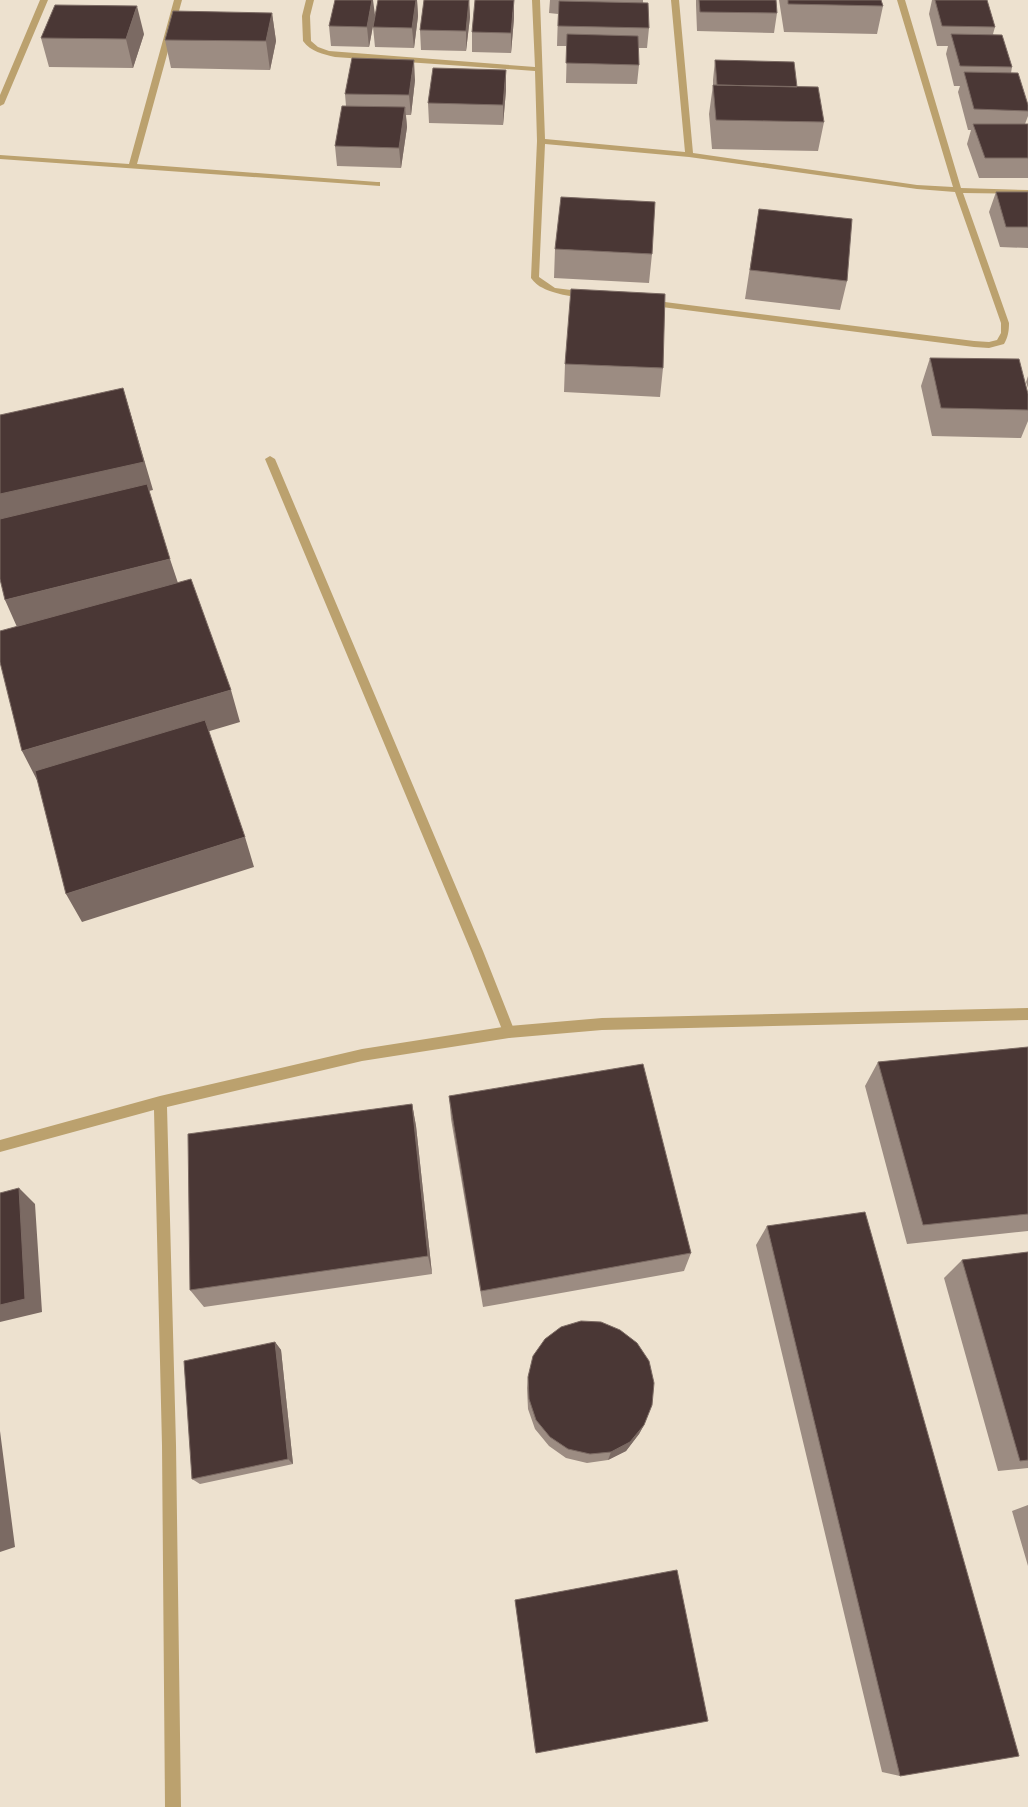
<svg xmlns="http://www.w3.org/2000/svg" width="1028" height="1807" viewBox="0 0 1028 1807" font-family="'Nunito Sans',sans-serif">
  <style>
    .lines { fill: none; stroke-linecap: round; stroke-linejoin: round }
    .lane { fill: #bba16e; fill-rule: evenodd }
    .street { fill: #bba16e; fill-rule: evenodd }
    .wall { fill: #9c8c82 }
    .shaded-wall { fill: #7b6a63 }
    .building { fill: #4a3735; stroke: #7b6a63 }
  </style>
  <rect width="100%" height="100%" fill="#ede1cf"/>
  <g class="lines">
    <path class="lane" d="M270 456 275 459 483 951 515 1032 513 1036 509 1038 505 1036 503 1032 471 951 265 459Z"/>
    <path class="street" d="M40 0H48L4 104 0 106V95Z
      M174 0H182L137 164 377 182H380V186L0 159V155L129 164Z
      M306 0H314L310 16 311 41 318 47 329 51 535 67 532 0H540L545 139 685 152 671 0H679L693 153 917 185 953 187 897 0H905L961 188 1028 190V194L963 193 1009 323C1009 331 1008 337 1004 344L989 348 974 347 646 305 645 303 646 301 649 300 974 341 989 342 997 340 1001 333V323L955 192 917 189 689 157 545 144 539 277 555 288 587 292 591 295C585 301 551 293 543 288 538 286 534 282 531 278L537 141 535 71 335 57C323 54 311 52 303 41L302 16Z
      M1028 1008V1020L602 1030 509 1038 362 1061 167 1107 176 1445 181 1807H165L162 1445 154 1110 0 1152V1140L160 1096 362 1049 509 1026 602 1018Z"/>
  </g>
  <path class="wall" d="M378 0H417L418 16 414 48 375 47 373 27Z
    M424 0H469L470 17 466 51 421 50 420 30Z
    M550 0H643V2L649 28 647 48H638L639 65 637 84 566 83 567 46H557L558 14 549 13Z
    M696 0H776L777 13 774 33 697 31 696 5Z
    M779 0H881L883 6 877 34 784 32Z
    M932 0H987L995 27 993 34 1012 67 1011 73 1028 105V116L1025 124H1028V178H979L967 144 971 130H968L958 92 960 86H954L946 54 948 46H937L929 14Z
    M272 13 276 41 270 70 171 68 165 40Z
    M375 15 369 47 331 46 329 26Z
    M514 18 511 53 472 52V32Z
    M144 34 133 68 49 67 41 38Z
    M715 60 797 87 824 122 818 151 712 149 709 114 713 85V80Z
    M506 70V90L503 125 429 123 428 103Z
    M415 80 411 115H406L407 127 401 168 337 166 335 146 346 106 345 94Z
    M996 192H1028V248L1000 247 989 212Z
    M759 209 847 281 840 310 745 299Z
    M555 249 652 254 649 283 554 278Z
    M930 358 1028 394V421L1021 438 932 436 921 386Z
    M565 364 663 368 660 397 564 392Z
    M1028 376V388L1026 382Z
    M1028 1047V1231L907 1244 865 1086 878 1062Z
    M449 1096 691 1253 684 1271 483 1307 451 1119Z
    M412 1104 416 1126 432 1274 204 1307 190 1290Z
    M767 1226 900 1776 882 1772 756 1245Z
    M1028 1252V1468L998 1471 944 1278 962 1260Z
    M275 1342 281 1350 293 1464 200 1484 192 1479Z
    M528 1377 644 1425 639 1434 626 1451 608 1460 587 1463 566 1458 549 1446 535 1429 528 1409 527 1388Z
    M1028 1505V1566L1012 1511Z
    M515 1600 536 1753 535 1751Z"/>
  <path class="shaded-wall" d="M372 0H373L375 15 369 47 367 27Z
    M416 0H417L418 16 414 48 412 28Z
    M469 0 470 17 466 51V31Z
    M514 0V18L511 53V33Z
    M137 6 144 34 133 68 126 39Z
    M272 13 276 41 270 70 266 41Z
    M414 60 415 80 411 115 409 95Z
    M506 70V90L503 125V105Z
    M405 107 407 127 401 168 399 148Z
    M123 388 153 490 0 525V494Z
    M170 559 179 586 17 627 5 600Z
    M231 690 240 722 38 782 22 751Z
    M245 837 254 867 82 922 66 894Z
    M412 1104 416 1126 432 1274 428 1256Z
    M19 1188 35 1204 42 1312 0 1322V1305Z
    M275 1342 281 1350 293 1464 288 1459Z
    M644 1425 639 1434 626 1451 608 1460 611 1452Z
    M0 1431 15 1547 0 1552Z"/>
  <path class="building" d="M335 0H372L367 27 329 26Z
    M378 0H416L412 28 373 27Z
    M424 0H469L466 31 420 30Z
    M475 0H514L511 33 472 32Z
    M699 0H776L777 13 700 12Z
    M788 0H881L883 6 788 4Z
    M935 0H987L995 27 942 26Z
    M559 1 648 3 649 28 558 26Z
    M55 5 137 6 126 39 41 38Z
    M173 11 272 13 266 41 165 40Z
    M567 34 638 36 639 65 566 63Z
    M951 34 1002 35 1012 67 960 66Z
    M352 58 414 60 409 95 345 94Z
    M715 60 794 62 797 87 717 85Z
    M433 68 506 70 503 105 428 103Z
    M964 72 1018 73 1028 105V111L974 109Z
    M713 85 818 87 824 122 716 120Z
    M342 106 405 107 399 148 335 146Z
    M973 124H1028V158H985Z
    M996 192H1028V227H1006Z
    M561 197 655 202 652 254 555 249Z
    M759 209 852 219 847 281 750 270Z
    M571 289 665 294 663 368 565 364Z
    M930 358 1019 359 1028 394V410L941 408Z
    M123 388 144 462 0 494V415Z
    M147 484 170 559 5 600 0 579V519Z
    M191 579 231 690 22 751 0 662V631Z
    M205 720 245 837 66 894 35 771Z
    M1028 1047V1214L923 1225 878 1062Z
    M643 1064 691 1253 481 1291 449 1096Z
    M412 1104 428 1256 190 1290 188 1134Z
    M19 1188 25 1299 0 1305V1193Z
    M865 1212 1019 1756 900 1776 767 1226Z
    M1028 1252V1460L1020 1461 962 1260Z
    M581 1321 601 1322 620 1330 637 1343 649 1361 654 1383 652 1405 644 1425 630 1442 611 1452 590 1454 568 1449 550 1437 536 1420 529 1399 528 1377 533 1356 545 1339 561 1327Z
    M275 1342 288 1459 192 1479 184 1361Z
    M677 1570 708 1721 536 1753 515 1600Z"/>
</svg>
